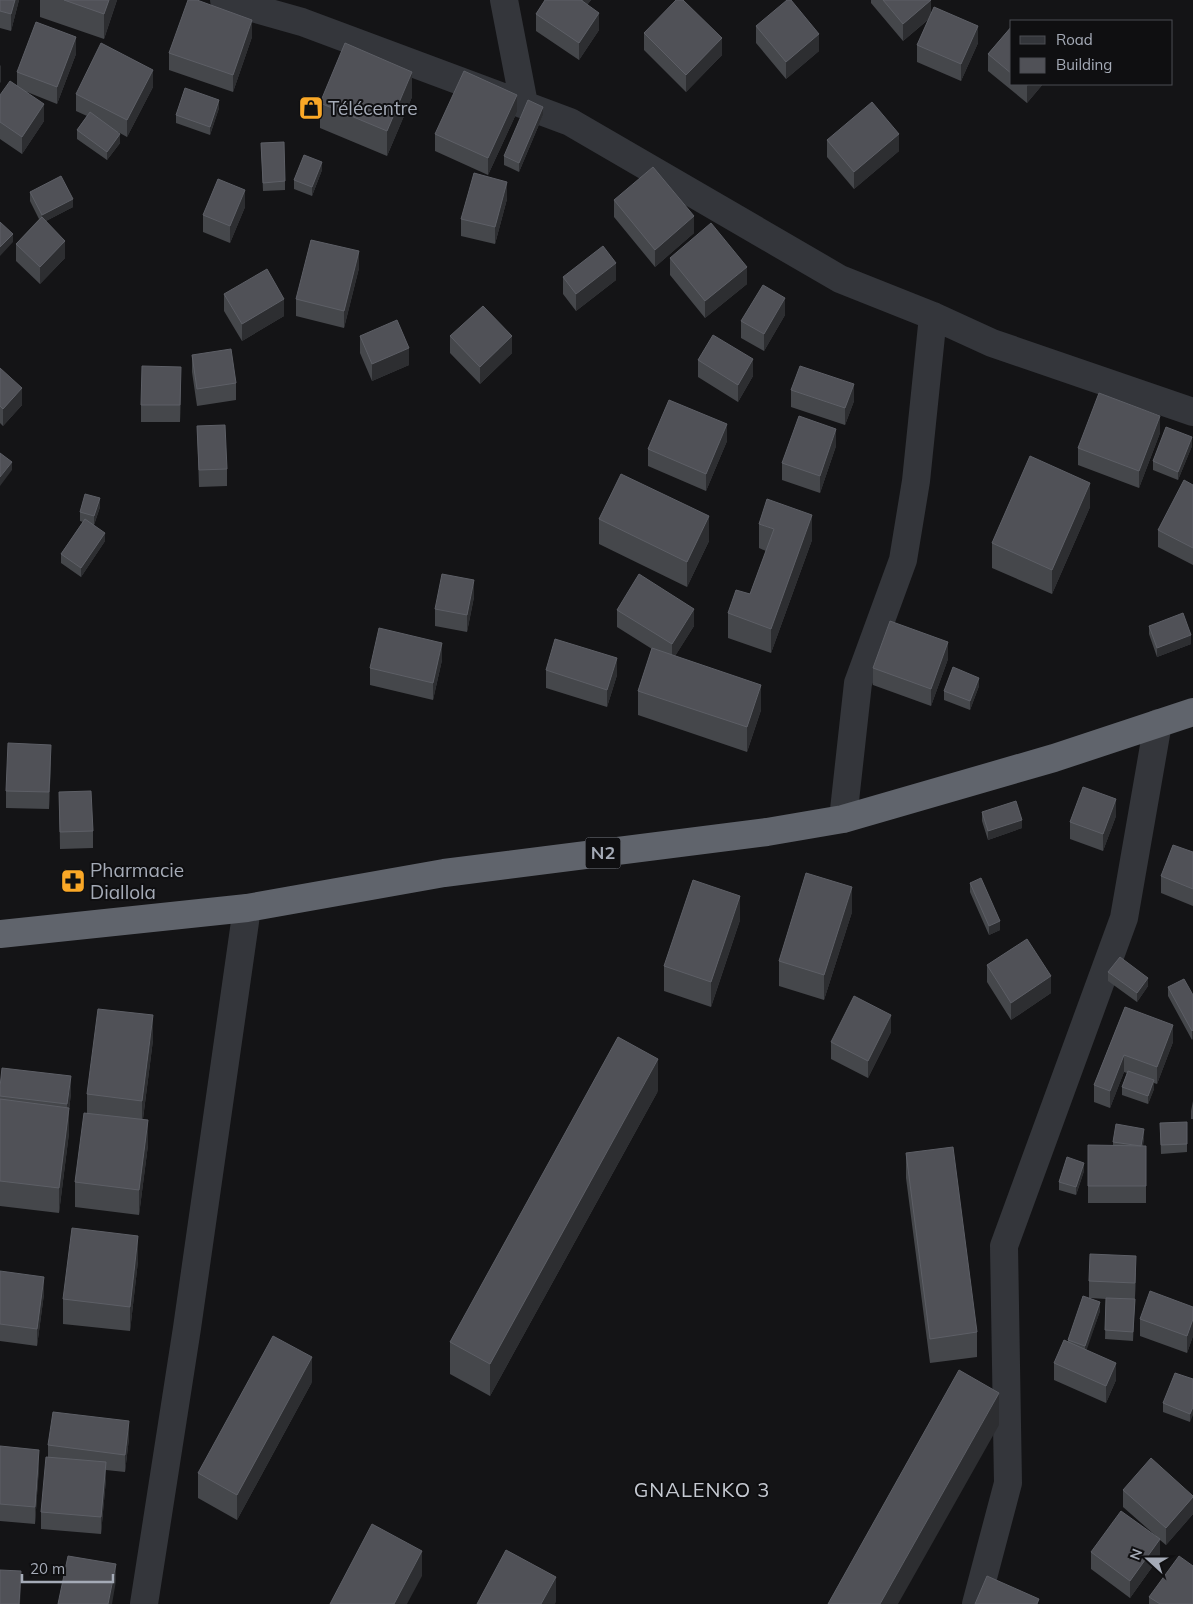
<svg xmlns="http://www.w3.org/2000/svg" width="1193" height="1604" viewBox="0 0 1193 1604" font-family="Mulish,sans-serif">
  <style>
    .lines { fill: none; stroke-linecap: round; stroke-linejoin: round }
    .minor { stroke: #34363b; stroke-width: 28 }
    .highway { stroke: #60646c; stroke-width: 28 }
    .wall { fill: #45474b }
    .shaded-wall { fill: #2d2e31 }
    .building { fill: #505157; stroke: #5d5f66 }
    .labels { text-anchor: middle; stroke-width: 4; stroke-linejoin: round; paint-order: stroke }
    .shield { fill: #0f0f11; stroke: #787c85; stroke-width: 1 }
    .shield-label { font-size: 18px; font-weight: bold; fill: #a5abb7 }
    .poi-label { font-size: 19px; fill: #a5abb7; stroke: #0f0f11; text-anchor: start }
    .neighbourhood-label { font-size: 20px; letter-spacing: 1px; fill: #c6cad2; stroke: #0f0f11 }
  </style>
  <rect width="100%" height="100%" fill="#141416"/>
  <g class="lines">
    <path class="minor" d="M224 0 302 22 570 122 840 279 933 316 992 343 1193 412
      M504 0 524 104
      M843 819 858 683 903 560 916 481 933 316
      M144 1604 187 1328 247 908
      M976 1604 1008 1483 1004 1246 1124 918 1158 723"/>
    <path class="highway" d="M0 934 247 908 444 873 767 832 843 819 1054 758 1193 712"/>
  </g>
  <path class="wall" d="M0 0H19L11 31 0 28Z
    M40 0H117L104 39 40 17Z
    M545 0H591L587 5 599 30 579 60 536 31V14Z
    M871 0H931V13L978 43 961 81 917 62V45L929 19 903 41 871 3Z
    M756 26 819 51 786 79 756 43Z
    M1012 26V84H1043L1027 103 988 71V54Z
    M644 33 722 55 686 92 644 50Z
    M252 37 233 92 169 70V53Z
    M76 54 57 104 27 92 44 121 22 154 0 139V95L17 86V72Z
    M153 87 127 137 118 132 120 143 107 160 77 139V130L87 116 76 111V94Z
    M412 97 387 156 320 128V103Z
    M219 108 210 135 176 123V115Z
    M517 112 488 175 435 151V134Z
    M543 115 519 172 504 165V156Z
    M827 140 899 151 854 189 827 157Z
    M261 143 285 181V190L263 191Z
    M322 170 312 196 294 189V180Z
    M30 192 73 207 46 221 65 258 40 284 16 261V244L39 219 30 201Z
    M507 199 495 244 461 236V219Z
    M614 200 694 233 655 267 614 217Z
    M245 207 230 243 203 232V215Z
    M670 258 747 284 705 318 670 275Z
    M359 268 344 328 296 316V299Z
    M563 277 616 280 576 311 563 294Z
    M224 294 284 316 242 341 224 311Z
    M785 315 764 351 741 338V321Z
    M360 336 409 365 372 381 360 353Z
    M450 336 512 353 480 384 450 353Z
    M192 355 236 383V400L197 406 192 372Z
    M698 360 753 376 738 402 698 377Z
    M0 368 22 405 3 426 0 423Z
    M181 384 180 422H141V405Z
    M791 390 854 401 845 425 791 407Z
    M197 426 227 469V486L199 487Z
    M1160 433 1139 488 1078 465V448Z
    M727 441 706 491 648 466V449Z
    M836 446 820 493 782 480V463Z
    M1192 446 1178 480 1153 470V461Z
    M1193 485V565L1158 547V530Z
    M100 507 94 525H93L105 541 81 577 61 563V554L83 522 80 521V512Z
    M1090 507 1052 594 992 568V543Z
    M599 519 709 541 687 587 599 544Z
    M759 524 812 540 771 653 728 638V613L750 594 766 551 759 548Z
    M474 597 467 632 435 626V609Z
    M617 610 694 626 675 656 761 710 747 752 638 715V691L652 649 617 627Z
    M1149 626 1191 644 1157 657 1149 634Z
    M948 659 931 706 873 685V668Z
    M442 660 433 700 370 685V668Z
    M546 670 617 675 607 707 546 688Z
    M979 686 970 710 944 700V691Z
    M51 762 49 809 6 808V791Z
    M59 792 93 831V848L60 849Z
    M982 812 1022 828 988 840 982 821Z
    M1116 816 1103 851 1070 839V822Z
    M1193 852V906L1161 893V876Z
    M970 883 1000 930 989 935 970 892Z
    M852 912 824 1000 779 986V961Z
    M740 920 711 1007 664 991V966Z
    M987 965 1051 993 1011 1020 987 982Z
    M1108 972 1148 986 1137 1002 1108 981Z
    M1168 987 1193 995 1192 1040 1168 996Z
    M1125 1007 1173 1042 1157 1084 1154 1083V1089L1148 1104 1122 1095V1087L1127 1073 1124 1072 1110 1108 1094 1102V1085Z
    M891 1032 868 1078 831 1059V1042Z
    M153 1040 143 1119 148 1145 139 1215 75 1207V1182L87 1113V1094Z
    M0 1087 71 1093 69 1110V1133L59 1213 0 1206Z
    M658 1091 490 1396 450 1374V1342Z
    M1193 1101V1119H1191V1111Z
    M1160 1123 1187 1144V1152L1161 1154Z
    M1144 1137 1143 1146H1146V1203H1088V1145L1113 1146V1142Z
    M906 1153 977 1332V1357L930 1363 906 1178Z
    M1084 1171 1076 1195 1059 1190V1182Z
    M138 1261 130 1331 63 1324V1299Z
    M0 1271 44 1294 37 1346 0 1341Z
    M1136 1273 1133 1341 1105 1339 1106 1299 1090 1298 1100 1311 1086 1350 1116 1380 1106 1403 1054 1380V1363L1068 1342V1340L1089 1298V1281Z
    M1193 1307V1336L1187 1353 1140 1336V1319Z
    M1193 1379 1190 1422 1163 1412V1403Z
    M312 1382 237 1520 198 1498V1473Z
    M129 1438 125 1472 106 1470V1479L101 1534 41 1529V1512L48 1457V1445Z
    M0 1446 39 1467 35 1524 0 1521Z
    M1123 1490 1193 1496V1514L1166 1545 1160 1540V1556L1130 1598 1091 1569V1552L1156 1536 1123 1507Z
    M1149 1597 1193 1604H1149Z"/>
  <path class="shaded-wall" d="M15 0H19L11 31V14Z
    M109 0H117L104 39V14Z
    M583 0H591L583 10Z
    M931 0V17L903 41V24Z
    M599 13V30L579 60V43Z
    M252 20V37L233 92V75Z
    M978 26V43L961 81V64Z
    M819 34V51L786 79V62Z
    M76 37V54L57 104V87Z
    M722 38V55L686 92V75Z
    M1 65V82L0 83V66Z
    M153 70V87L127 137V120Z
    M412 72V97L387 156V131Z
    M1029 84H1043L1027 103V86Z
    M517 95V112L488 175V158Z
    M219 100V108L210 135V127Z
    M44 104V121L22 154V137Z
    M543 107V115L519 172V163Z
    M120 134V143L107 160V152Z
    M899 134V151L854 189V172Z
    M322 162V170L312 196V187Z
    M507 182V199L495 244V227Z
    M245 190V207L230 243V226Z
    M73 199V207L42 223V215Z
    M694 216V233L655 267V250Z
    M13 234V242L0 256V247Z
    M65 241V258L40 284V267Z
    M359 251V268L344 328V311Z
    M616 263V280L576 311V294Z
    M747 267V284L705 318V301Z
    M785 298V315L764 351V334Z
    M284 299V316L242 341V324Z
    M512 336V353L480 384V367Z
    M409 348V365L372 381V364Z
    M753 359V376L738 402V385Z
    M181 367V384L180 422V405Z
    M854 384V401L845 425V408Z
    M22 388V405L3 426V409Z
    M1160 416V433L1139 488V471Z
    M727 424V441L706 491V474Z
    M836 429V446L820 493V476Z
    M1192 437V446L1178 480V472Z
    M12 462V470L0 486V477Z
    M1090 483V507L1052 594V570Z
    M100 498V507L94 525V516Z
    M812 515V540L771 653V629Z
    M709 516V541L687 587V562Z
    M105 533V541L81 577V568Z
    M474 580V597L467 632V615Z
    M694 609V626L672 661V644Z
    M1191 635V644L1157 657V648Z
    M948 642V659L931 706V689Z
    M442 643V660L433 700V683Z
    M617 658V675L607 707V690Z
    M979 678V686L970 710V701Z
    M761 685V710L747 752V727Z
    M51 745V762L49 809V792Z
    M1116 799V816L1103 851V834Z
    M1022 820V828L988 840V831Z
    M852 887V912L824 1000V975Z
    M740 896V920L711 1007V982Z
    M1000 921V930L989 935V926Z
    M1051 976V993L1011 1020V1003Z
    M1148 978V986L1137 1002V993Z
    M153 1015V1040L142 1126V1101Z
    M891 1015V1032L868 1078V1061Z
    M1173 1025V1042L1157 1084V1067Z
    M1193 1030V1039L1192 1040V1031Z
    M1124 1055V1072L1110 1108V1091Z
    M658 1059V1091L490 1396V1364Z
    M71 1076V1093L69 1110V1133L59 1213V1188L67 1119V1104Z
    M1154 1080V1089L1148 1104V1096Z
    M148 1120V1145L139 1215V1190Z
    M1144 1129V1137L1141 1155V1146Z
    M1084 1163V1171L1076 1195V1187Z
    M138 1236V1261L130 1331V1307Z
    M1136 1256V1273L1135 1300V1283Z
    M44 1277V1294L37 1346V1329Z
    M1100 1302V1311L1085 1355V1346Z
    M1193 1319V1336L1187 1353V1336Z
    M312 1357V1382L237 1520V1495Z
    M1116 1363V1380L1106 1403V1386Z
    M999 1393V1425L898 1604H880Z
    M1193 1407V1415L1190 1422V1414Z
    M129 1421V1438L125 1472V1455Z
    M39 1450V1467L35 1524V1507Z
    M106 1462V1479L101 1534V1517Z
    M1193 1497V1514L1166 1545V1528Z
    M1160 1539V1556L1130 1598V1581Z
    M422 1551V1576L407 1604H394Z
    M116 1564V1581L112 1604H108Z
    M21 1571V1588L20 1604H19Z
    M556 1577V1602L555 1604H541Z"/>
  <path class="building" d="M0 0H15L11 14 0 11Z
    M64 0H109L104 14Z
    M188 0H197L252 20 233 75 169 53Z
    M545 0H581L599 13 579 43 536 14Z
    M676 0H683L722 38 686 75 644 33Z
    M787 0H791L819 34 786 62 756 26Z
    M883 0H931L903 24Z
    M934 7 978 26 961 64 917 45Z
    M36 22 76 37 57 87 17 72Z
    M1012 26V74L988 54Z
    M101 43 153 70 127 120 76 94Z
    M345 43 412 72 387 131 320 103Z
    M464 71 517 95 488 158 435 134Z
    M10 81 44 104 22 137 0 122V95Z
    M185 88 219 100 210 127 176 115Z
    M528 100 543 107 519 163 504 156Z
    M872 102 899 134 854 172 827 140Z
    M90 112 120 134 107 152 77 130Z
    M284 142 285 181 263 183 261 143Z
    M304 155 322 162 312 187 294 180Z
    M653 167 694 216 655 250 614 200Z
    M474 173 507 182 495 227 461 219Z
    M61 176 73 199 42 215 30 192Z
    M218 179 245 190 230 226 203 215Z
    M42 217 65 241 40 267 16 244Z
    M0 222 13 234 0 247Z
    M711 223 747 267 705 301 670 258Z
    M311 240 359 251 344 311 296 299Z
    M603 246 616 263 576 294 563 277Z
    M267 269 284 299 242 324 224 294Z
    M763 285 785 298 764 334 741 321Z
    M483 306 512 336 480 367 450 336Z
    M397 320 409 348 372 364 360 336Z
    M713 335 753 359 738 385 698 360Z
    M231 349 236 383 197 389 192 355Z
    M142 366 181 367 180 405H141Z
    M800 366 854 384 845 408 791 390Z
    M0 368 22 388 3 409 0 406Z
    M1099 393 1160 416 1139 471 1078 448Z
    M669 400 727 424 706 474 648 449Z
    M799 416 836 429 820 476 782 463Z
    M225 425 227 469 199 470 197 426Z
    M1166 427 1192 437 1178 472 1153 461Z
    M0 453 12 462 0 477Z
    M1030 456 1090 483 1052 570 992 543Z
    M621 474 709 516 687 562 599 519Z
    M1184 480 1193 485V548L1158 530Z
    M85 494 100 498 94 516 80 512Z
    M767 499 812 515 771 629 728 613 736 590 750 594 774 529 759 524Z
    M85 519 105 533 81 568 61 554Z
    M442 574 474 580 467 615 435 609Z
    M639 574 694 609 672 644 617 610Z
    M1183 613 1191 635 1157 648 1149 626Z
    M890 621 948 642 931 689 873 668Z
    M379 628 442 643 433 683 370 668Z
    M555 639 617 658 607 690 546 670Z
    M652 648 761 685 747 727 638 691Z
    M953 667 979 678 970 701 944 691Z
    M8 743 51 745 49 792 6 791Z
    M1083 787 1116 799 1103 834 1070 822Z
    M91 791 93 831 60 832 59 792Z
    M1016 801 1022 820 988 831 982 812Z
    M1173 845 1193 852V889L1161 876Z
    M806 873 852 887 824 975 779 961Z
    M981 878 1000 921 989 926 970 883Z
    M693 880 740 896 711 982 664 966Z
    M1027 939 1051 976 1011 1003 987 965Z
    M1120 957 1148 978 1137 993 1108 972Z
    M1184 979 1193 995V1030L1192 1031 1168 987Z
    M854 996 891 1015 868 1061 831 1042Z
    M1125 1007 1173 1025 1157 1067 1124 1055 1110 1091 1094 1085Z
    M98 1009 153 1015 142 1101 87 1094Z
    M618 1037 658 1059 490 1364 450 1342Z
    M2 1068 71 1076 67 1104 0 1096V1087Z
    M1128 1071 1154 1080 1148 1096 1122 1087Z
    M0 1099 69 1108 59 1188 0 1181Z
    M84 1113 148 1120 139 1190 75 1182Z
    M1187 1122V1144L1161 1145 1160 1123Z
    M1116 1124 1144 1129 1141 1146 1113 1142Z
    M1088 1145 1146 1146V1186H1088Z
    M953 1147 977 1332 930 1339 906 1153Z
    M1067 1157 1084 1163 1076 1187 1059 1182Z
    M72 1228 138 1236 130 1307 63 1299Z
    M1090 1254 1136 1256 1135 1283 1089 1281Z
    M0 1271 44 1277 37 1329 0 1324Z
    M1150 1291 1193 1307V1319L1187 1336 1140 1319Z
    M1083 1296 1100 1302 1085 1346 1068 1340Z
    M1106 1298 1135 1299 1133 1332 1105 1330Z
    M273 1336 312 1357 237 1495 198 1473Z
    M1064 1340 1116 1363 1106 1386 1054 1363Z
    M959 1370 999 1393 880 1604H828Z
    M1175 1373 1193 1379V1407L1190 1414 1163 1403Z
    M53 1412 129 1421 125 1455 48 1445Z
    M0 1446 39 1450 35 1507 0 1504Z
    M46 1457 106 1462 101 1517 41 1512Z
    M1151 1458 1193 1496V1497L1166 1528 1123 1490Z
    M1121 1511 1160 1539 1130 1581 1091 1552Z
    M372 1524 422 1551 394 1604H330Z
    M506 1550 556 1577 541 1604H477Z
    M68 1556 116 1564 108 1604H58Z
    M1179 1556 1193 1566V1604H1160L1149 1597Z
    M0 1570 21 1571 19 1604H0Z
    M987 1576 1039 1599 1037 1604H975Z"/>
  <defs>
    <symbol id="shop-square" viewBox="-11 -11 22 22"><rect x="-9" y="-9" width="18" height="18" rx="4" fill="#faa827" stroke="#0f0f11"/><path d="M-5-2.5h2.3a2.7 3.5 0 0 1 5.4 0H5L5.5 6h-11ZM-1.5-2.5h3a1.5 2.3 0 0 0-3 0Z" fill="#111"/></symbol>
    <symbol id="pharmacy-square" viewBox="-11 -11 22 22"><rect x="-9" y="-9" width="18" height="18" rx="4" fill="#faa827" stroke="#0f0f11"/><path d="M-2-6h4v4h4v4h-4v4h-4v-4h-4v-4h4Z" fill="#111"/></symbol>
  </defs>
  <g fill-rule="evenodd">
    <use href="#shop-square" x="297" y="94" width="28" height="28"/>
    <use href="#pharmacy-square" x="59" y="867" width="28" height="28"/>
  </g>
  <g class="labels">
    <rect class="shield" x="585.5" y="837.5" width="35" height="31" rx="4"/>
    <g class="shield-label">
      <text x="603" y="859">N2</text>
    </g>
    <g class="poi-label">
      <text x="328" y="115">Télécentre</text>
      <text x="90" y="877">Pharmacie<tspan x="90" dy="22">Diallola</tspan></text>
    </g>
    <g class="neighbourhood-label">
      <text x="702" y="1497">GNALENKO 3</text>
    </g>
  </g>
  <rect x="1010" y="20" width="162" height="65" fill="#0f0f11" stroke="#4b4d53"/>
  <rect x="1020" y="36" width="25" height="8" fill="#34363b" stroke="#4b4d53"/>
  <text x="1056" y="45" font-size="15" fill="#a5abb7">Road</text>
  <rect x="1020" y="58" width="25" height="15" fill="#505157" stroke="#4b4d53"/>
  <text x="1056" y="70" font-size="15" fill="#a5abb7">Building</text>
  <g transform="translate(1148 1559) rotate(291)" stroke="#0f0f11" stroke-width="4" paint-order="stroke">
  <path d="M0-4L9 19L0 12L-9 19Z" fill="#a5abb7"/>
  <text y="-8" font-size="14" font-weight="bold" text-anchor="middle" fill="#a5abb7">N</text>
  </g>
  <path d="M22 1574v8h91v-8" fill="none" stroke="#a5abb7" stroke-width="2.5"/>
  <text x="30" y="1574" font-size="15" fill="#a5abb7" stroke="#0f0f11" stroke-width="4" paint-order="stroke">20 m</text>
</svg>
